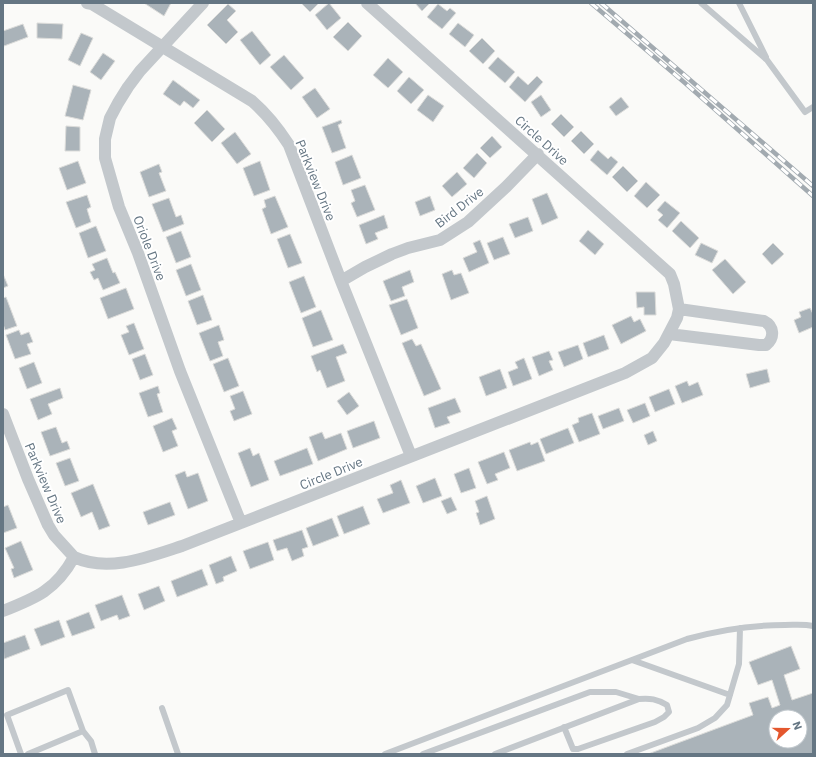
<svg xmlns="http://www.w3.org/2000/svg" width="816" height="757" viewBox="0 0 816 757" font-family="'IBM Plex Sans',sans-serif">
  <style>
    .building { fill: #aab3b9; stroke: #dcdcda; fill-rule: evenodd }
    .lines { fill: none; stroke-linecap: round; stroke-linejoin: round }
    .service { stroke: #c3c8cc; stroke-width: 6 }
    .minor { stroke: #c3c8cc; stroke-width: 12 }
    .rail-casing { stroke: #a2aab0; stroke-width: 4.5 }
    .rail { stroke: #fff; stroke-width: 3; stroke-dasharray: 9; stroke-linecap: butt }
    .labels { text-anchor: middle; stroke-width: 4; stroke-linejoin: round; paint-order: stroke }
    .street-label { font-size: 13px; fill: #657683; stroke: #fff }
  </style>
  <rect width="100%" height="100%" fill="#fafaf8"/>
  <path class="building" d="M144 3H171L164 16Z
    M301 3H319L310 12Z
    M329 3 341 18 327 30 315 15Z
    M415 3H430L422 11Z
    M228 4 236 11 227 20 238 32 226 44 207 25Z
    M438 4 447 11 450 8 456 13 442 29 427 17Z
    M348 22 362 36 348 51 333 37Z
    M37 23 63 24 62 39 37 38Z
    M458 23 474 35 465 47 449 34Z
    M23 24 28 37 4 46 3 43V31Z
    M252 31 271 55 260 65 240 40Z
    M81 33 93 38 80 66 68 60Z
    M482 38 495 51 483 64 469 51Z
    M103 53 115 61 101 80 90 72Z
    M284 55 304 78 291 90 270 67Z
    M498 57 515 72 505 83 488 68Z
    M388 58 403 72 388 88 373 75Z
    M518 76 528 85 537 76 543 82 525 102 509 87Z
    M409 77 424 90 411 104 397 91Z
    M173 80 200 100 193 108 184 101 180 106 163 94Z
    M73 85 91 90 83 120 65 116Z
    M315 88 330 109 317 118 302 97Z
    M428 95 444 106 433 122 417 110Z
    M541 95 551 110 541 117 531 102Z
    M621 97 629 107 616 116 609 107Z
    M207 110 225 129 212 142 194 123Z
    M561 114 574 127 564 137 551 124Z
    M341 120 342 123 338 125 346 148 332 153 322 127Z
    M66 126 80 127V151H65Z
    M581 131 594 144 584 154 571 141Z
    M235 132 251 154 237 164 221 143Z
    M492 136 502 147 490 158 480 148Z
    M598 150 608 159 611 156 618 162 607 175 590 160Z
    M477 153 487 163 474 178 463 168Z
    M352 155 361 178 343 185 335 162Z
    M78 161 86 183 67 190 59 168Z
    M260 161 270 190 254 196 243 168Z
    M159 164 162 172 159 173 166 191 149 197 140 172Z
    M623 166 638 181 627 192 612 177Z
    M457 172 467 184 452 197 442 186Z
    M646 182 660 195 647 208 634 196Z
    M365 185 375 210 357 217 351 203 355 201 351 190Z
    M547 193 558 218 542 225 532 199Z
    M87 195 91 207 87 209 91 222 76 228 66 202Z
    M275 196 288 227 271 234 262 209 266 207 264 200Z
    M430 196 435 210 420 216 415 202Z
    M169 198 176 217 181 215 184 224 163 232 152 204Z
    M665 201 680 213 667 228 658 220 663 215 657 210Z
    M384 215 388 228 375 233 378 239 366 244 359 225Z
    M528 217 533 231 515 238 509 224Z
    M681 221 699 238 690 248 672 231Z
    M96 226 106 251 88 258 79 233Z
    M588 230 604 244 595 255 579 241Z
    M181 231 191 257 176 263 166 237Z
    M290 234 302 263 288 268 277 239Z
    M503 237 510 254 494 260 487 243Z
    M480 240 489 263 469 272 463 258 477 252 473 243Z
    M701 243 718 251 712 263 695 255Z
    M773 243 784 254 772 265 762 254Z
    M107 258 113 273 115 272 120 283 103 290 98 278 94 280 90 272 95 270 92 264Z
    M725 259 746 282 733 294 712 270Z
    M191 264 201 290 186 296 176 270Z
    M410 270 414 282 402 287 405 296 391 301 383 281Z
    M452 270 454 275 461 273 469 293 451 300 442 274Z
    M3 274 8 286 3 288Z
    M304 276 316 307 301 313 289 282Z
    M126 288 134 309 108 319 100 298Z
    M636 292H655L656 315H644V307L637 308Z
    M203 295 212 320 197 325 188 301Z
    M6 297 17 326 5 330 3 324V298Z
    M407 299 418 328 401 335 389 305Z
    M810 308 813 314V327L799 333 794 320 801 317 799 312Z
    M321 310 333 340 313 347 302 318Z
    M631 316 634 322 640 319 646 331 621 344 612 325Z
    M134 323 144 349 129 355 121 335 129 332 126 326Z
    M219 325 224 340 218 342 223 356 210 361 199 333Z
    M19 330 21 335 29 332 33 342 27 344 31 354 15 359 6 335Z
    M604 335 609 349 588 357 583 343Z
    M412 339 416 346 421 344 441 389 424 396 402 343Z
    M343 344 347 353 336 357 345 381 327 388 320 370 317 372 311 356Z
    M578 345 583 359 564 367 558 352Z
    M549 351 553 360 549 361 553 370 539 376 532 357Z
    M145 354 153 375 140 380 132 359Z
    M228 358 239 386 224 392 213 364Z
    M524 358 532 379 513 386 508 372 518 368 515 362Z
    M34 362 42 383 27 389 19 368Z
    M500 369 507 388 486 396 479 377Z
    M767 369 770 382 750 388 746 374Z
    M687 381 689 386 698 382 703 395 682 403 675 386Z
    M158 386 160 393 157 394 163 412 148 417 139 393Z
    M60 388 63 398 48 404 52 414 38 420 30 399Z
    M669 389 675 404 655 412 649 397Z
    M243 391 252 414 234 421 230 411 235 409 230 396Z
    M349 392 359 406 347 415 337 401Z
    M455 398 461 412 447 417 450 423 435 428 428 408Z
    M645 403 650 416 633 423 627 410Z
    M619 408 624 421 603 429 598 416Z
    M592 413 600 434 579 442 572 425 579 422 578 418Z
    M172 418 177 429 172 431 178 446 163 452 153 426Z
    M374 421 380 438 353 448 347 431Z
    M56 427 62 443 67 441 70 449 50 456 41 432Z
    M568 428 574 443 546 454 540 439Z
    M653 431 657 441 648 445 644 435Z
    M322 432 325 439 341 433 347 449 318 461 309 437Z
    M530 442 531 445 538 442 545 461 517 471 509 450Z
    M250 448 253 456 259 453 269 480 251 487 238 453Z
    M307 448 313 464 280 476 274 461Z
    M504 452 510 468 495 474 498 480 487 484 478 462Z
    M70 458 79 481 65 486 56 463Z
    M469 468 476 488 461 493 454 474Z
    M185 471 187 477 198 473 208 501 188 509 175 475Z
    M435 478 442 496 423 503 416 486Z
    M401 480 410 503 383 513 377 499 393 493 390 485Z
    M93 484 110 526 99 530 92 512 81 517 71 493Z
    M487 496 495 519 480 525 476 513 479 512 475 501Z
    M451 497 457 510 447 514 441 501Z
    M170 502 175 515 148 525 143 512Z
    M8 505 17 528 3 533V507Z
    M363 506 370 524 344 534 337 516Z
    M332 518 339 536 313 546 306 528Z
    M302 530 308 547 302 549 304 556 292 561 287 548 277 551 273 540Z
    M21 541 33 570 14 578 11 569 14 568 5 548Z
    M268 542 274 560 250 569 243 551Z
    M231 556 237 571 223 577 224 581 216 584 209 565Z
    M202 569 208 585 177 597 171 581Z
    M159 586 165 601 144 610 138 594Z
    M122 595 130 616 119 620 117 615 101 621 95 605Z
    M89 612 95 628 72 636 66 621Z
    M59 620 65 637 41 646 34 629Z
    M25 635 30 649 4 659 3 643Z
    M791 646 800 669 784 675 792 700 813 693V754H648L753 715 749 703 768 697 772 708 780 705 772 680 758 685 749 662ZM776 717H800V741H776Z"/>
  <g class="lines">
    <path class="service" d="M701 3 767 60 805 112 813 107
      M739 3 766 57
      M632 660 730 695
      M162 708 178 754
      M83 731 91 741 95 754
      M21 754 7 715 68 690 83 731 28 754
      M385 754 687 639C719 630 751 625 785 625 795 625 804 624 813 626
      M423 754 590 692H616L639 699
      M495 754 639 699C650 698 657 699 667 705L669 712 664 717 655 722 578 749H573L564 727
      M627 754 698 728 715 718 727 705 739 664 740 628"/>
    <path class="minor" d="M87 3 92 4 252 101C267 114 278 128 289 145L341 281 411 456
      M203 3 140 71 128 87 118 103 110 118 105 139V158L119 207 138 253 180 371 241 523
      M341 281 365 267 392 254 408 248 440 240 468 222 506 187 538 154
      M669 334 759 345H766C775 338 774 326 764 321L679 309
      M3 414 28 479 48 525 54 535 74 557
      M3 611C36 598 56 590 74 557 108 573 148 557 182 546L625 373 652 358 664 343 677 318 679 309 674 284 670 274 367 3"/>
    <defs>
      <path id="rail" d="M591 3 685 83 813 196
        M601 3 813 186"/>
    </defs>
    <use href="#rail" class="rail-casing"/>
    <use href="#rail" class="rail"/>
  </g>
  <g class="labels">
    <g class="street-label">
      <text transform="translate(542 140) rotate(42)" y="5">Circle Drive</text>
      <text transform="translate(316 180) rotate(68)" y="5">Parkview Drive</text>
      <text transform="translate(459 207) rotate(-38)" y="5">Bird Drive</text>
      <text transform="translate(150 248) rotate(69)" y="5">Oriole Drive</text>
      <text transform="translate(331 473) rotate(-22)" y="5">Circle Drive</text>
      <text transform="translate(46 483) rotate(67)" y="5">Parkview Drive</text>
    </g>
  </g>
  <rect width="816" height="757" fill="none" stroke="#657683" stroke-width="8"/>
  <g transform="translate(788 729) rotate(69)"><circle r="19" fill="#ffffff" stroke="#c1c8cd"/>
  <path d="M0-3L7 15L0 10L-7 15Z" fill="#e4572e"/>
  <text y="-6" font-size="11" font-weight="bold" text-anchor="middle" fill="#657683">N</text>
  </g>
</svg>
